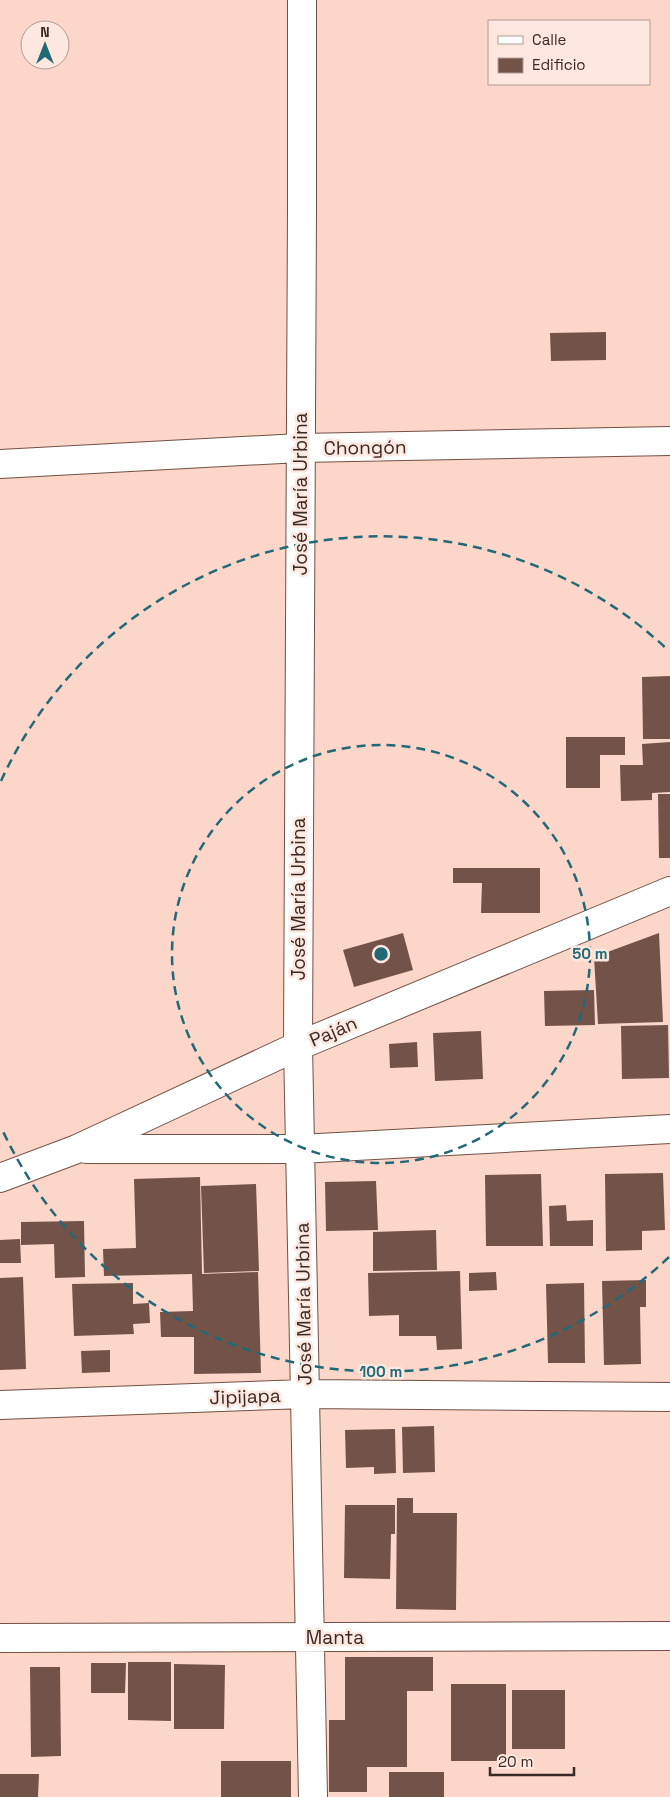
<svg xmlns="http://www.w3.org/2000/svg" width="670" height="1797" viewBox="0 0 670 1797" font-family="'Space Grotesk',sans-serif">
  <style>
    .building { fill: #735348 }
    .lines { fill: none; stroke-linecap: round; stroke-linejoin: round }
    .street-casing { stroke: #715145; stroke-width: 30 }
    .street { stroke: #fff; stroke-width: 28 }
    .ring { fill: none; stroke: #216976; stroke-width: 2.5; stroke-dasharray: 9 6 }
    .labels { text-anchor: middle; stroke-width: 5; stroke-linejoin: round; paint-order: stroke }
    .street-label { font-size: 19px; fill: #382924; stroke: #fee7df }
    .centre { fill: #216976; stroke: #fee7df; stroke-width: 2.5 }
    .ring-label { font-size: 15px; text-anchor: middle; font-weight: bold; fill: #216976; stroke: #fee7df; stroke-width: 5; stroke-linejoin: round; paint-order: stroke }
  </style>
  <rect width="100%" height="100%" fill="#fcd6c8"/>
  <path class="building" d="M606 332V360L551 361 550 333Z
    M670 676V739H643L642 677Z
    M566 737H625V755H600V788H566Z
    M670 742V792L652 793V800L621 801 620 765H643L642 744Z
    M658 794H670V858H659Z
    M453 868H540V913H481L482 883H453Z
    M403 933 413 970 354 987 343 950Z
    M659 933 663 1022 598 1024 594 957Z
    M594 990 595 1025 545 1026 544 991Z
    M668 1025 669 1078 622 1079 621 1026Z
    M481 1031 483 1079 435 1081 433 1033Z
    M417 1042 418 1067 390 1068 389 1044Z
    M663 1173 665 1230 642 1231V1250L606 1251 605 1174Z
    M541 1174 543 1246H486L485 1175Z
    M200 1177 202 1274 258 1272 261 1373 194 1374V1337H161L160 1312 193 1311 192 1274 104 1276 103 1249 136 1248 134 1179Z
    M376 1181 378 1230 326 1231 325 1182Z
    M256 1184 259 1271 204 1273 201 1186Z
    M566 1205 567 1221 593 1220V1246H550L549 1206Z
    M84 1221 85 1277 55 1278 54 1244 21 1245V1222Z
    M436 1230 437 1270 373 1271V1232Z
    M20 1239 21 1263H0V1240Z
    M460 1271 462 1349 437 1350 436 1336H399V1315L369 1316 368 1273Z
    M496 1272 497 1290 469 1291V1273Z
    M23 1277 26 1369 0 1370V1278Z
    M646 1280V1307H640L641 1364 604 1365 602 1281Z
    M133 1283V1304L149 1303 150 1323 133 1324 134 1334 74 1336 72 1284Z
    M584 1283 585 1363H548L546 1284Z
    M110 1350V1372L82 1373 81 1351Z
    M434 1426 435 1472 403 1473 402 1427Z
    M395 1429 396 1473 374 1474V1467L346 1468 345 1430Z
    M397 1498H413V1513H457L456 1610 396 1609Z
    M345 1505H395V1534H391L390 1579 344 1578Z
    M345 1657H433V1691H407V1767H367V1792H329V1720H345Z
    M128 1662H171V1721L128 1720Z
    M91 1663H126L125 1693H91Z
    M174 1664 225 1665 224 1729H174Z
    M30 1667H60L61 1756 31 1757Z
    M451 1684H506V1761H451Z
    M512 1690H565V1749H512Z
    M221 1761H291V1797H221Z
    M389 1772H444V1797H389Z
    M0 1774H39L38 1797H0Z"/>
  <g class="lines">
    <defs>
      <path id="street" d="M302 0V210L298 1046 313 1797
        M0 464 300 448 670 441
        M86 1149H300L670 1129
        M0 1178 77 1149 298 1046 670 891
        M0 1405 305 1394 670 1397
        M0 1638 670 1636"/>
    </defs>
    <use href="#street" class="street-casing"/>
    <use href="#street" class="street"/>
  </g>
  <g class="ring">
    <circle cx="381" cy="954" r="209"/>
    <path d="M669 1257A418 418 0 0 1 1 1127M1 781A418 418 0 0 1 669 651"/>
  </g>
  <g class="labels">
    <g class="street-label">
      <text transform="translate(365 447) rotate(-1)" y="7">Chongón</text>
      <text transform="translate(300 494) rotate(-90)" y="7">José María Urbina</text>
      <text transform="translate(298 899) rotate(-90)" y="7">José María Urbina</text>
      <text transform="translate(333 1031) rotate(-23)" y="7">Paján</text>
      <text transform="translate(303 1304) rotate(-91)" y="7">José María Urbina</text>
      <text transform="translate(245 1396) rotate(-2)" y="7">Jipijapa</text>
      <text x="335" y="1644">Manta</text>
    </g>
  </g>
  <circle cx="381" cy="954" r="8" class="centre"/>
  <g class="ring-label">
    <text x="590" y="959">50 m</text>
    <text x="381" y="1377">100 m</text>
  </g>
  <rect x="488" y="20" width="162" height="65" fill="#fee7df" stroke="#af9b94"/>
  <rect x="498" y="36" width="25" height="8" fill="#ffffff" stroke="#af9b94"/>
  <text x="532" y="45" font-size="15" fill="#382924">Calle</text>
  <rect x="498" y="58" width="25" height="15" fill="#735348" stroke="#af9b94"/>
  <text x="532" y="70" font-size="15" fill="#382924">Edificio</text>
  <g transform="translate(45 45)"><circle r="24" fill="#fee7df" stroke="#af9b94"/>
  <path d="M0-4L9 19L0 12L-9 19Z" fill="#216976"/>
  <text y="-8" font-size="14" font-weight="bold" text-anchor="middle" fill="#382924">N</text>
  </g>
  <path d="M490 1767v8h84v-8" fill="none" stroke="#382924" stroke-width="2.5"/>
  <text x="498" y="1767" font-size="15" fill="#382924" stroke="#fee7df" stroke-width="4" paint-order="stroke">20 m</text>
</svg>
